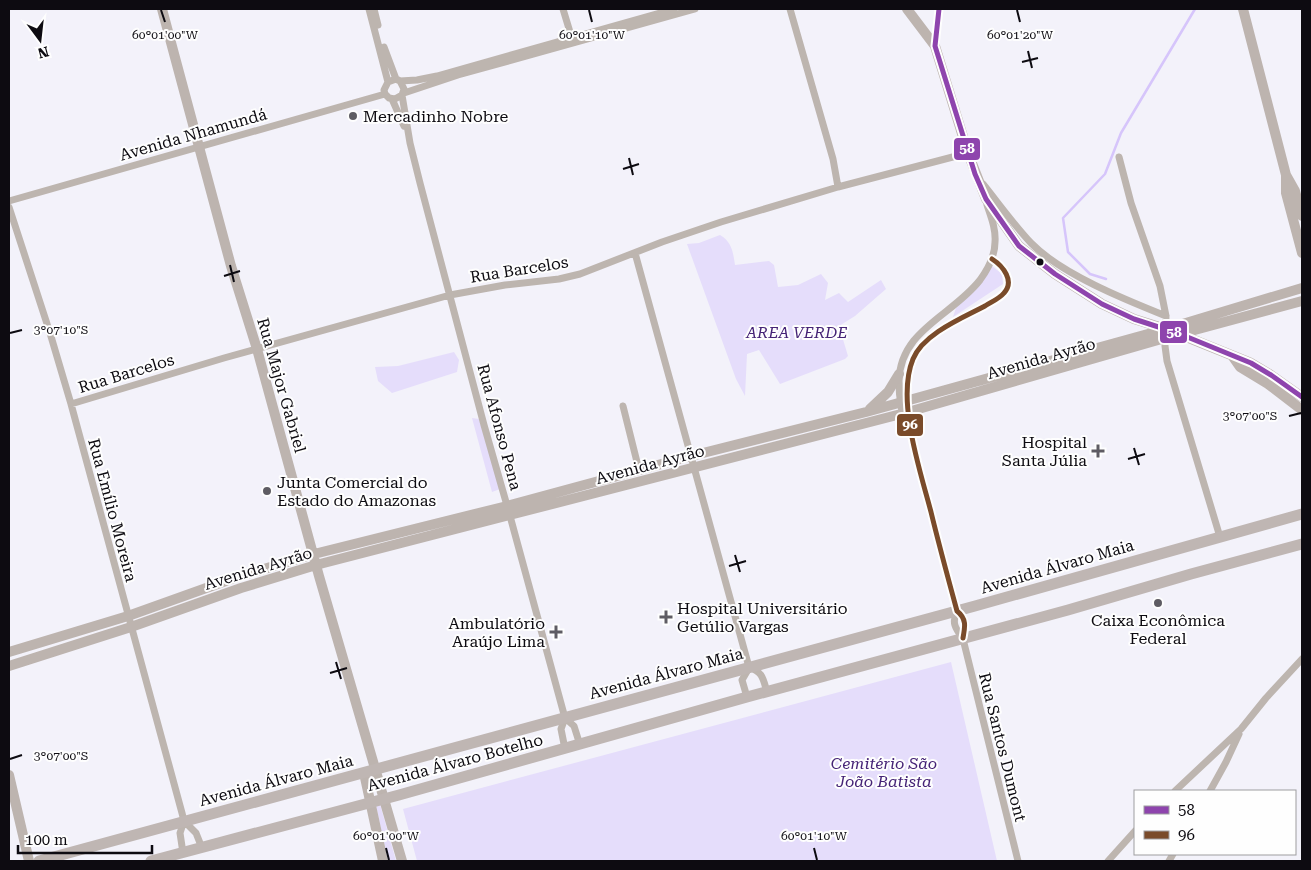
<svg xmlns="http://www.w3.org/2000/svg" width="1311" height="870" viewBox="0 0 1311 870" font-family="'Roboto Serif',serif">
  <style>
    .green { fill: #e5ddfb }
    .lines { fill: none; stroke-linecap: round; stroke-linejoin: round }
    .stream { stroke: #d6c5fb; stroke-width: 2.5 }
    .street { stroke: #bdb5af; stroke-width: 7 }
    .secondary { stroke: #bdb4af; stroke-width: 10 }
    .primary { stroke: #bfb6b3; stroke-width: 11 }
    .bus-1-casing { stroke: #fefefe; stroke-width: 9 }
    .bus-2-casing { stroke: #fefefe; stroke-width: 9 }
    .bus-1 { stroke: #8e44ad; stroke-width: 5 }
    .bus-2 { stroke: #7a4b2a; stroke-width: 5 }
    .ticks { fill: none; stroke: #0d0b11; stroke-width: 2 }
    .poi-dot { fill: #5e5c63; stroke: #fefefe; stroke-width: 2 }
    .bus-dot { fill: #0d0b11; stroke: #fefefe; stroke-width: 2 }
    .labels { text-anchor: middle; stroke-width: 4; stroke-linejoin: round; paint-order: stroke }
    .poi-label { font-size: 16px; fill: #0d0b11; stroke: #fefefe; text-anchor: start }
    .street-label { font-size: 16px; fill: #0d0b11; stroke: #fefefe }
    .park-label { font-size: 16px; font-style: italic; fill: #452376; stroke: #fefefe }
    .ticks-label { font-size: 12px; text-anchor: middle; fill: #0d0b11; stroke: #fefefe; stroke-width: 4; stroke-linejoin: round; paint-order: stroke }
    .line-badge { stroke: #fefefe; stroke-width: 2 }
    .badge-label { font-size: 14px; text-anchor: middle; font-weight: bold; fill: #fff }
  </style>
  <rect width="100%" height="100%" fill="#f3f2fa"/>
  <path class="green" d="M720 235C732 242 733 252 735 265L769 261 774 265 778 287 798 285 821 274 828 283 825 300 839 293 848 302 881 280 886 289 855 316 839 326 848 356 845 359 780 384 759 350 747 354 745 396 736 379 687 244 699 243Z
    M992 266 1002 274 1003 284 953 317 956 308 980 283Z
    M454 352 459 360 457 372 392 393 378 381 375 367 398 366Z
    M472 418 479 419 500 489 492 492Z
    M951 662 997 861H417L403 809Z
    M380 804 396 861H388L376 805Z"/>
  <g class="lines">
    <path class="stream" d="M1106 279 1090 274 1068 252 1063 218 1105 174 1121 133 1195 9"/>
    <path class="street" d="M369 9 388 82
      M374 9 378 25
      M563 9 573 42
      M790 9 833 159 838 187
      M935 46 939 9
      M384 47 396 79
      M400 81 404 89 402 95 395 99 389 98 385 94 384 90 388 82 396 79 400 81 417 80 437 76 674 9
      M404 93 458 75 695 9
      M402 95 410 143 420 183 484 425 510 516 565 718 561 729 565 749
      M392 99 404 126
      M1119 157 1131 203 1160 286 1166 316 1165 346 1167 361 1220 537
      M983 184C999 204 1014 225 1031 243 1061 274 1126 300 1166 316
      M9 201 385 94
      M9 207 50 333 71 404 182 813 184 821 196 833 202 848
      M635 253 749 667
      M71 404 224 358 450 295 505 285 559 279 580 274 662 242 721 222 838 187 968 153
      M623 406 639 470
      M907 429C901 413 899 398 899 381 900 330 952 316 980 280 988 269 995 256 995 242 996 229 991 217 987 205
      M957 611C951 623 956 629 963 639L1018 861
      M963 639C965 627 968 619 957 611 948 578 939 545 931 512 920 470 896 400 913 359 923 334 962 318 985 306 991 302 999 299 1004 293 1015 281 1003 266 992 259
      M750 668C763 672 763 679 767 692
      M747 697 742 680 749 668
      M565 718 574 726 580 745
      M1175 791 1241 729 1266 698 1302 659
      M1210 791 1226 762 1239 734
      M183 853 180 833 184 821
      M1108 861 1135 831
      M1169 861 1173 854"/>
    <path class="secondary" d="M162 9 231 266 257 349 319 576 402 861
      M907 9 935 46 968 153 986 199 1019 246 1055 274 1102 304 1134 319 1166 329
      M1243 9 1286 175 1295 191 1302 216
      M1286 175V193L1302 253
      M1179 334 1251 363 1271 375 1302 397
      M1233 357 1240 367 1268 384 1302 410
      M870 409 888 392 899 374
      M9 652 128 616 237 577 314 554 507 506 691 456 866 412 1166 329 1302 288
      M9 666 131 627 241 588 316 565 901 414 1165 338 1302 301
      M364 773 383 861
      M9 775 29 861"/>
    <path class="primary" d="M39 861 975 606 1302 514
      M151 861 399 795 747 697 1068 610 1191 574 1302 544"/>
    <defs>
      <path id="bus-1" d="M939 9 935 46 975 174 986 199 1019 246 1055 274 1102 304 1134 319 1180 334 1251 363 1271 375 1302 397"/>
      <path id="bus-2" d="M963 638C965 627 967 619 957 611 948 578 939 545 931 512 920 470 896 400 913 359 923 334 962 318 985 306 991 302 999 299 1004 293 1015 281 1003 266 992 259"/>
    </defs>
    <use href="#bus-1" class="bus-1-casing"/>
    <use href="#bus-2" class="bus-2-casing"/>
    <use href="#bus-1" class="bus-1"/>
    <use href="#bus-2" class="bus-2"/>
  </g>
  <path class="ticks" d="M161 10 165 22M589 10 592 22M1017 10 1020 22M1028 51 1032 68M1022 62 1038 58M629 158 633 175M623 169 639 164M230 265 234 282M224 276 240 271M10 333 22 330M1289 416 1301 413M1134 448 1139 465M1128 459 1145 454M735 555 740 572M729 566 746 561M336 662 341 679M330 673 347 668M10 759 22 755M386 848 389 860M814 848 817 860"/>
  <g class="poi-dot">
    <circle cx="353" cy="116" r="5"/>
    <path d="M1095.5 443.5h5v5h5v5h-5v5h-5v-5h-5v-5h5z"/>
    <circle cx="267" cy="491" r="5"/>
    <circle cx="1158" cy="603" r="5"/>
    <path d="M663.5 609.5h5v5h5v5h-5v5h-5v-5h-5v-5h5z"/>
    <path d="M553.5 624.5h5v5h5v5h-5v5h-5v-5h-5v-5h5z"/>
  </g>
  <circle class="bus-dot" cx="1040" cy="262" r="4.5"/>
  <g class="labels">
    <g class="poi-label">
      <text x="363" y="122">Mercadinho Nobre</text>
      <text x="1087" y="448" text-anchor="end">Hospital<tspan x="1087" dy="18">Santa Júlia</tspan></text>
      <text x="277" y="488">Junta Comercial do<tspan x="277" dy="18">Estado do Amazonas</tspan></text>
      <text x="677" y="614">Hospital Universitário<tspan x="677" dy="18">Getúlio Vargas</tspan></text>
      <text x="1158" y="626" text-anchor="middle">Caixa Econômica<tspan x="1158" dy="18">Federal</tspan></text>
      <text x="545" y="629" text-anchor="end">Ambulatório<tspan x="545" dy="18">Araújo Lima</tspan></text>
    </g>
    <g class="street-label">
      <text transform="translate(193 134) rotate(-16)" y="6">Avenida Nhamundá</text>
      <text transform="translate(519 269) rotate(-9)" y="6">Rua Barcelos</text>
      <text transform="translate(1041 358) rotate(-16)" y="6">Avenida Ayrão</text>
      <text transform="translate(126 373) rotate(-17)" y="6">Rua Barcelos</text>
      <text transform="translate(282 385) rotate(74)" y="6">Rua Major Gabriel</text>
      <text transform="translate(500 427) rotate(75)" y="6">Rua Afonso Pena</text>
      <text transform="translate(650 464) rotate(-15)" y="6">Avenida Ayrão</text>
      <text transform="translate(113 510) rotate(75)" y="6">Rua Emílio Moreira</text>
      <text transform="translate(1057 566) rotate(-16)" y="6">Avenida Álvaro Maia</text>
      <text transform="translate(258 568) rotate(-17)" y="6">Avenida Ayrão</text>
      <text transform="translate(666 673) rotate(-15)" y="6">Avenida Álvaro Maia</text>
      <text transform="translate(1003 747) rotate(76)" y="6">Rua Santos Dumont</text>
      <text transform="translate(455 762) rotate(-15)" y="6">Avenida Álvaro Botelho</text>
      <text transform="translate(276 780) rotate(-15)" y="6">Avenida Álvaro Maia</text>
    </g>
    <g class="park-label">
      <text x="797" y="338">AREA VERDE</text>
      <text x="884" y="769">Cemitério São<tspan x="884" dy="18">João Batista</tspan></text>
    </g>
  </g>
  <g class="ticks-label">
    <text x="165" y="39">60°01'00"W</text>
    <text x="592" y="39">60°01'10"W</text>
    <text x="1020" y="39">60°01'20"W</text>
    <text x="61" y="334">3°07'10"S</text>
    <text x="1250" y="420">3°07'00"S</text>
    <text x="61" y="760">3°07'00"S</text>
    <text x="386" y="840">60°01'00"W</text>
    <text x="814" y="840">60°01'10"W</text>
  </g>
  <g class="line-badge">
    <rect x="953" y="137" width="28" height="24" rx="5" fill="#8e44ad"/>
    <rect x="1159" y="320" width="29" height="24" rx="5" fill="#8e44ad"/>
    <rect x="896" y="413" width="28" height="24" rx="5" fill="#7a4b2a"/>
  </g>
  <g class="badge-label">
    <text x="967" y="153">58</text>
    <text x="1174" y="337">58</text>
    <text x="910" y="429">96</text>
  </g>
  <rect width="1311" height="870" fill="none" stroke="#0d0b11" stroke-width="20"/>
  <rect x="1134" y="790" width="162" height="65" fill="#fefefe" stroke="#9e9d9f"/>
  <rect x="1144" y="806" width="25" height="8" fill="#8e44ad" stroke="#9e9d9f"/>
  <text x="1178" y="815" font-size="15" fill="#0d0b11">58</text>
  <rect x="1144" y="831" width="25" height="8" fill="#7a4b2a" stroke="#9e9d9f"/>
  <text x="1178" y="840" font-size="15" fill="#0d0b11">96</text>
  <g transform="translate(40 40) rotate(165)" stroke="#fefefe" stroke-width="4" paint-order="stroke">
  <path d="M0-4L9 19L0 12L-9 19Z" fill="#0d0b11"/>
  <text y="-8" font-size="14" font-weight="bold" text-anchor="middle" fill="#0d0b11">N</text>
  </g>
  <path d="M18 845v8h134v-8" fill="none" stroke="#0d0b11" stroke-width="2.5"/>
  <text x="25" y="845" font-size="15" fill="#0d0b11" stroke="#fefefe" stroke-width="4" paint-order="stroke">100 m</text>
</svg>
